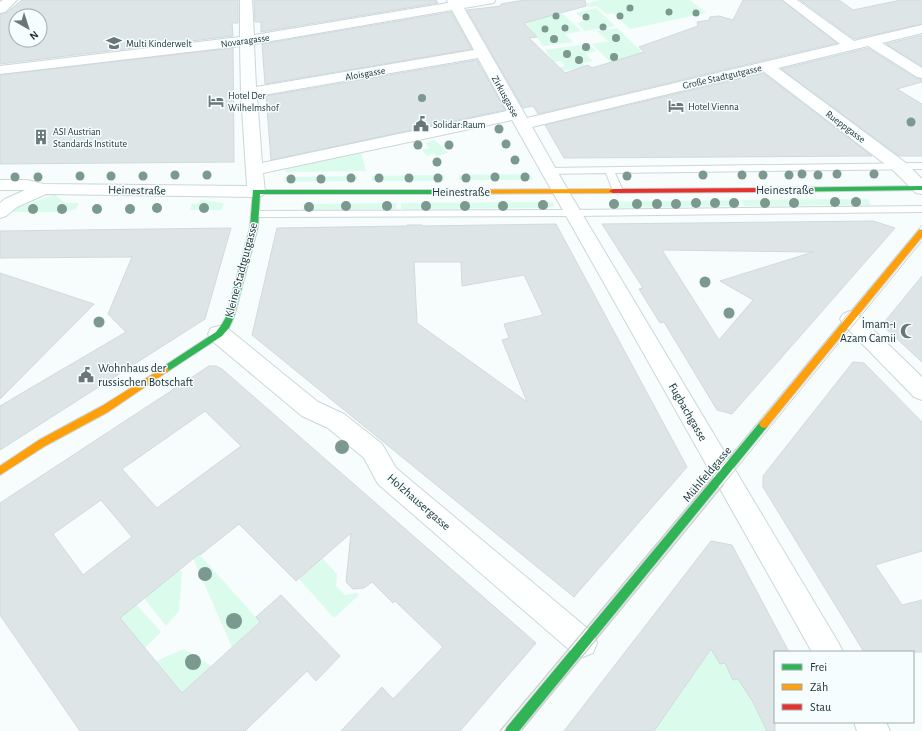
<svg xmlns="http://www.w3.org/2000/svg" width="922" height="731" viewBox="0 0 922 731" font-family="'Alegreya Sans',sans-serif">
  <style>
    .green { fill: #dbfbed }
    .building { fill: #dde5e7; stroke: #d0dadd; fill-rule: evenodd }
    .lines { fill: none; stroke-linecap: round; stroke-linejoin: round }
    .lane-casing { stroke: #ccd7d8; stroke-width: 2 }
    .street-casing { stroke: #ccd7d8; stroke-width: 2 }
    .fast-casing { stroke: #ccd7d8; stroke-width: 2 }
    .slow-casing { stroke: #ccd7d8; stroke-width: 2 }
    .jam-casing { stroke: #ccd7d8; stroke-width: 2 }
    .lane { fill: #feffff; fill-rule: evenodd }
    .street { fill: #feffff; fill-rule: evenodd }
    .fast { fill: #30b455; fill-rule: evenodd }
    .slow { fill: #ff9f0a; fill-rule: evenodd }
    .jam { fill: #e5322d; fill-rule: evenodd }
    .tram-far1 { stroke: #ced1d2; stroke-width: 1 }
    .tram { stroke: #ced1d2; stroke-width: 1.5 }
    .tree { fill: #7c998f }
    .labels { text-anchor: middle; stroke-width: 3; stroke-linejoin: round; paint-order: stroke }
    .far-street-label { font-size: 10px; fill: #1d2f31; stroke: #f5fdfe }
    .far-poi-label { font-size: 10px; fill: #1d2f31; stroke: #f5fdfe; text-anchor: start }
    .street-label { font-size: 12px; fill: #1d2f31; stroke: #f5fdfe }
    .poi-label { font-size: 12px; fill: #1d2f31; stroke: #f5fdfe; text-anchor: end }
  </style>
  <rect width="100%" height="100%" fill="#f7fcfc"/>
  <path class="green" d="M600 0H690L706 13 630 29 613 13 606 14 597 6 588 7 585 4Z
    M596 8 615 26 585 31 577 23 586 21 576 13Z
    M563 14 581 31 565 34 573 42 543 46 524 20Z
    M617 28 644 54 610 62 592 44 608 41 597 31Z
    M588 44 596 51 585 54 593 61 583 63 585 66 559 72 557 68 565 66 561 61 554 62 545 50Z
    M435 140 448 153 437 156 434 153 427 156 422 150 429 148 425 143Z
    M361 152 366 171 286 172 284 167Z
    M531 174 532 180H459V175Z
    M444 175V181H372V176Z
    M357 176V181L284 182 285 177Z
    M55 195 65 203H79L76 209 67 212H7L14 208Z
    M868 199 871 205 744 206 742 200Z
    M201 200 223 203 224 204 221 210H190L192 204H198Z
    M737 200 740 206 610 208 608 202Z
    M551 202 553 203 554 206 548 208 401 209V203Z
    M397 203 396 209 303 210 304 204Z
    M199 554 260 622 232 647 193 558Z
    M322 558 337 574 336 586 345 595 357 593 359 595 334 618 299 579Z
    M177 571H182L179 611 166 626 144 598Z
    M136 604 161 632 145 648 120 618Z
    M718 640 715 655 720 664 725 663 733 680 738 679 753 702 767 731H654Z
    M184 649 211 666 182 693 156 661Z"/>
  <path class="building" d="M22 0H238V23H232L233 36 0 64V14L6 13ZM16 16H40V40H16Z
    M254 0H436L438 3 261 32V22H255Z
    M524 0H585L586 6 524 23 537 37 529 38 565 73 588 65 592 68 644 52 639 47 698 26 697 22 709 20 710 17 719 16 733 20 743 0H782L837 43 538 114 533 106 523 108 467 10 501 6V4Z
    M800 0H839L853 10 901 0H922V24L854 39Z
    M451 12 472 49 265 84 262 44Z
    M922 35V66L886 44Z
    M233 48 234 162 0 164V75Z
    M868 48 916 78 922 79V82L897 89 922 104V156H899L781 69Z
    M477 60 505 110 271 160 266 96Z
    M763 73 872 156 564 158 545 125Z
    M873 221 895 228 732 414 717 410 664 322 660 323 639 289 643 288 602 224ZM662 250 813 252 720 281 753 300 719 340Z
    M556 224 687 467 574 597 252 335 277 228 407 226V225H422L423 226ZM414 262H461L462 286 524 275 543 315 504 324 509 338 502 340 527 402 417 323Z
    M231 228 205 319 0 450V406L126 332 108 314 132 257 0 258V231Z
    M0 273 94 304 0 399Z
    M922 276V362L882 325Z
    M853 362 864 363 922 422V551L875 565 902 605 922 600V652H864L763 487V476Z
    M209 366H216L222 369 536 643 460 731H341L382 687 393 699 443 647 395 601 393 603 372 582 364 588 353 589 346 582 351 533 296 581 239 524 200 555 199 554 120 618 182 693 260 622 256 617 281 595 340 656 316 681 307 671 245 731H80L0 615V503ZM205 411 241 446 157 508 122 469ZM101 500 132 537 83 575 53 534Z
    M711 541 732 545 789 652H775V731H767L753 702 738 679 733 680 725 663 720 664 711 649 654 731H564Z"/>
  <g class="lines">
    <defs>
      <path id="lane" d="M922 163V169L615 173 623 191 618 194 613 191 606 173 548 174 543 171 548 168Z
        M922 206V212L572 216 256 217 251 214 256 211 572 210Z"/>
      <path id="street" d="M3 0H17L5 12 0 13V2Z
        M240 0H252L254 35 448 3 447 0H495L494 3 464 8 527 118 840 44 783 0H797L854 41 922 25V33L882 43 922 68V78L917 77 868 46 778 68 906 163 922 179V194L916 193 894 171 763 71 532 127 569 192 838 642 843 652H812L512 120 263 173 265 192 262 196 256 197 46 194 17 207 6 216 0 218V203L5 199 25 190H0V180H27L44 184 247 186 241 93 240 46 0 74V66L240 37ZM452 10 474 50 256 87 254 44ZM478 58 507 111 262 163 257 96Z
        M850 311 857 314 922 377V400L914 397 843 324 840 319 843 314Z
        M219 326 227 328 318 402 344 414 382 444 396 468 593 633 597 643 593 653 583 657 573 653 378 484 364 458 328 428 302 416 211 340 208 334 211 328Z
        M854 722H886L890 731H857Z"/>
      <path id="fast" d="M922 186V190L767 192 763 190 767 188Z
        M253 190H436L440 192 436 194H260L258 227 234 317 229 328 222 336 167 372H161L159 370 161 368 216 332 222 324 226 317 250 227Z
        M764 420 767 421 769 424 767 427 519 731H505L507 727 761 421Z"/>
      <path id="slow" d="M613 189 617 191 616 193 436 194 432 192 436 190Z
        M919 230H922V237L767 427 764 428 761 427 759 424 761 421Z
        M164 367 167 368 169 370 167 372 108 412 45 446 0 475V466L39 440 102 406Z"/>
      <path id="jam" d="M767 188H770V192L613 193 609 191 613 189Z"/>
    </defs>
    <use href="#lane" class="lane-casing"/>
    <use href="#street" class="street-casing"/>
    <use href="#fast" class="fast-casing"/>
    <use href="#slow" class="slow-casing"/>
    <use href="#jam" class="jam-casing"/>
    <use href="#lane" class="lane"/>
    <use href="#street" class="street"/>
    <use href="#fast" class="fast"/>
    <use href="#slow" class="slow"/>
    <use href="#jam" class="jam"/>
    <path class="tram-far1" d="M705 486 922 225
      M722 486 922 241"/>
    <path class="tram" d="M500 731 706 485
      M521 731 723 485"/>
  </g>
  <g class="tree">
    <circle cx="630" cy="8" r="3.5"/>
    <circle cx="669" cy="12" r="3.5"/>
    <circle cx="696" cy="13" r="3.5"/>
    <circle cx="556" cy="16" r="3.5"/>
    <circle cx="620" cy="16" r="3.5"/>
    <circle cx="586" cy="17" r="3.5"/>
    <circle cx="603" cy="27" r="3.5"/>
    <circle cx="565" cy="28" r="3.5"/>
    <circle cx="545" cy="29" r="3.5"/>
    <circle cx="616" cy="38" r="4"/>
    <circle cx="554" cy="39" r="4"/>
    <circle cx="586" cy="47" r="4"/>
    <circle cx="567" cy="54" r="4"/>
    <circle cx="614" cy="57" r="4"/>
    <circle cx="579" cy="60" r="4"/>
    <circle cx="422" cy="98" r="4"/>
    <circle cx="911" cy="122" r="4.5"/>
    <circle cx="499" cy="129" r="4.5"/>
    <circle cx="506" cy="144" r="4.5"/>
    <circle cx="418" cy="145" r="4.5"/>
    <circle cx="449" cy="145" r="4.5"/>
    <circle cx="515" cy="160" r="4.5"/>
    <circle cx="437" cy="162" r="4.5"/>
    <circle cx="802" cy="174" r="4.5"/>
    <circle cx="837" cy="174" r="4.5"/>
    <circle cx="874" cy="174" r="4.5"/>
    <circle cx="175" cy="175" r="4.5"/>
    <circle cx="207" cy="175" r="4.5"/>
    <circle cx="703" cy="175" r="4.5"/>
    <circle cx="742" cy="175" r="4.5"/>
    <circle cx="763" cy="175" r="4.5"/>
    <circle cx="789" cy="175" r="4.5"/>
    <circle cx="818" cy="175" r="4.5"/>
    <circle cx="80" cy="176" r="4.5"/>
    <circle cx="111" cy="176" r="4.5"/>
    <circle cx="143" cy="176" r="4.5"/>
    <circle cx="627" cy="176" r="4.5"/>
    <circle cx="15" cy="177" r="4.5"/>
    <circle cx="38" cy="177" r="4.5"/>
    <circle cx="495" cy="177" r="4.5"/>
    <circle cx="525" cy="177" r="4.5"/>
    <circle cx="351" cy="178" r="4.5"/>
    <circle cx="379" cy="178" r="4.5"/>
    <circle cx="409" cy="178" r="4.5"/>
    <circle cx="438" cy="178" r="4.5"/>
    <circle cx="466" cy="178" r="4.5"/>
    <circle cx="291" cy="179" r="4.5"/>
    <circle cx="321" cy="179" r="4.5"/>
    <circle cx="835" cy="202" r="5"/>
    <circle cx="856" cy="202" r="5"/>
    <circle cx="696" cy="203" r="5"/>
    <circle cx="715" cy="203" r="5"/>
    <circle cx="734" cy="203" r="5"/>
    <circle cx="765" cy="203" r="5"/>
    <circle cx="794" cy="203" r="5"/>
    <circle cx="614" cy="204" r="5"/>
    <circle cx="637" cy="204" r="5"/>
    <circle cx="657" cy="204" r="5"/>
    <circle cx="676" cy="204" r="5"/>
    <circle cx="543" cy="205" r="5"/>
    <circle cx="346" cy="206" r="5"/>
    <circle cx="387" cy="206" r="5"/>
    <circle cx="426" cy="206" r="5"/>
    <circle cx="465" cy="206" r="5"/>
    <circle cx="503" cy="206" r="5"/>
    <circle cx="309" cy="207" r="5"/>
    <circle cx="157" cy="208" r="5"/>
    <circle cx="204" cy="208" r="5"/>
    <circle cx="33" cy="209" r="5"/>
    <circle cx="62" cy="209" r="5"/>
    <circle cx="97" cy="209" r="5"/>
    <circle cx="130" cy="209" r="5"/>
    <circle cx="705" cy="282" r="5.5"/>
    <circle cx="729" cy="313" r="5.5"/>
    <circle cx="99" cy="322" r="5.5"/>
    <circle cx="342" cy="447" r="7"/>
    <circle cx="205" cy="574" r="7"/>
    <circle cx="234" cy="621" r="8"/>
    <circle cx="193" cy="662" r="8"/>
  </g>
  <defs>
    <symbol id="school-bare" viewBox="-9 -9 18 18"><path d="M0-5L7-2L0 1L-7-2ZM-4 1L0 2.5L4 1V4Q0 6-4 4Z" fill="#697778" stroke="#f5fdfe" stroke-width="2.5" paint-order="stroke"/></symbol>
    <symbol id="hotel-bare" viewBox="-9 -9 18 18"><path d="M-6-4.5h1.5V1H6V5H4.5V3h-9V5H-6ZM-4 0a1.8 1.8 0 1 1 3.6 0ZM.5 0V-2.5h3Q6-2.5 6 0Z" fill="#697778" stroke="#f5fdfe" stroke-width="2.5" paint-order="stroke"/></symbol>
    <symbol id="civic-bare" viewBox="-9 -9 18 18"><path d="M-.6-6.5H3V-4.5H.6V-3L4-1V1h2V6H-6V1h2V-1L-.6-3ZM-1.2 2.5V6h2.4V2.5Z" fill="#697778" stroke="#f5fdfe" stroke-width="2.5" paint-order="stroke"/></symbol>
    <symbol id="building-bare" viewBox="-9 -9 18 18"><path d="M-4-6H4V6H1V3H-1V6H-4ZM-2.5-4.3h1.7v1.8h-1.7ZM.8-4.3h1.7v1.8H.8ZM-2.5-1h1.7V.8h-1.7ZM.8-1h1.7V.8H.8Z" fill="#697778" stroke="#f5fdfe" stroke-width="2.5" paint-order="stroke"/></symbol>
    <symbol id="mosque-bare" viewBox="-9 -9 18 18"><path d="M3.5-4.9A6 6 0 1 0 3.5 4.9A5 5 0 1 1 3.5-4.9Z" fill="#697778" stroke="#f5fdfe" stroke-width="2.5" paint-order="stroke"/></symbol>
  </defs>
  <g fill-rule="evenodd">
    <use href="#school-bare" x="103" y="32" width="22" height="22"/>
    <use href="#hotel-bare" x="205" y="90" width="22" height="22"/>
    <use href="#hotel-bare" x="665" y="95" width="22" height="22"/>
    <use href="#civic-bare" x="410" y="113" width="22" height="22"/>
    <use href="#building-bare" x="30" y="126" width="22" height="22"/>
    <use href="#mosque-bare" x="897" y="320" width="22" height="22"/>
    <use href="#civic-bare" x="75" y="364" width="22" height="22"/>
  </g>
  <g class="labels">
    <g class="far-street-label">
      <text transform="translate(245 40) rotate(-8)" y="4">Novaragasse</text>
      <text transform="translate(365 73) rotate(-10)" y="4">Aloisgasse</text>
      <text transform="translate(722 76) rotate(-13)" y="4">Große Stadtgutgasse</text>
      <text transform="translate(506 96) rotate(61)" y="4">Zirkusgasse</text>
      <text transform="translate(846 126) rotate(37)" y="4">Rueppgasse</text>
    </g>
    <g class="far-poi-label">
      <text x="126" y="47">Multi Kinderwelt</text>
      <text x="228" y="99">Hotel Der<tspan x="228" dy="12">Wilhelmshof</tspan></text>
      <text x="688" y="110">Hotel Vienna</text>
      <text x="433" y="128">Solidar:Raum</text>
      <text x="53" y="135">ASI Austrian<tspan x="53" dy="12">Standards Institute</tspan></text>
    </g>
    <g class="street-label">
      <text transform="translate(137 190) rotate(1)" y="4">Heinestraße</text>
      <text x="785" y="194">Heinestraße</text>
      <text x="461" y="196">Heinestraße</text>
      <text transform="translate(241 270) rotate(-75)" y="4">Kleine Stadtgutgasse</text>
      <text transform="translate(688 412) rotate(60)" y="4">Fugbachgasse</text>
      <text transform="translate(707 474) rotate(-50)" y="4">Mühlfeldgasse</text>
      <text transform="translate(419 502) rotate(41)" y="4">Holzhausergasse</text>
    </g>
    <g class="poi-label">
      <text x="896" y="328">İmam-ı<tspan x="896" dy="14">Azam Camii</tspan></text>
      <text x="98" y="372" text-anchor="start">Wohnhaus der<tspan x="98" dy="14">russischen Botschaft</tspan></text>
    </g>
  </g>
  <rect x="774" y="651" width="140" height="72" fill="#f5fdfe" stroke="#9fabac"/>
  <rect x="782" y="664" width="20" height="6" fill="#30b455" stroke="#9fabac"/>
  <text x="810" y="671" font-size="12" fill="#1d2f31">Frei</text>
  <rect x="782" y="684" width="20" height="6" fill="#ff9f0a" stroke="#9fabac"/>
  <text x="810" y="691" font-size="12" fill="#1d2f31">Zäh</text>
  <rect x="782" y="704" width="20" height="6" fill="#e5322d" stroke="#9fabac"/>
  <text x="810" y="711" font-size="12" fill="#1d2f31">Stau</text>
  <g transform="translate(28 28) rotate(141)"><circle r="19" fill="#f5fdfe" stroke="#9fabac"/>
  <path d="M0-3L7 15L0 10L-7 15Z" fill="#697778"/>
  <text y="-6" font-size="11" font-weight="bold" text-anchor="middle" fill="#1d2f31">N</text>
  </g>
</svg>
